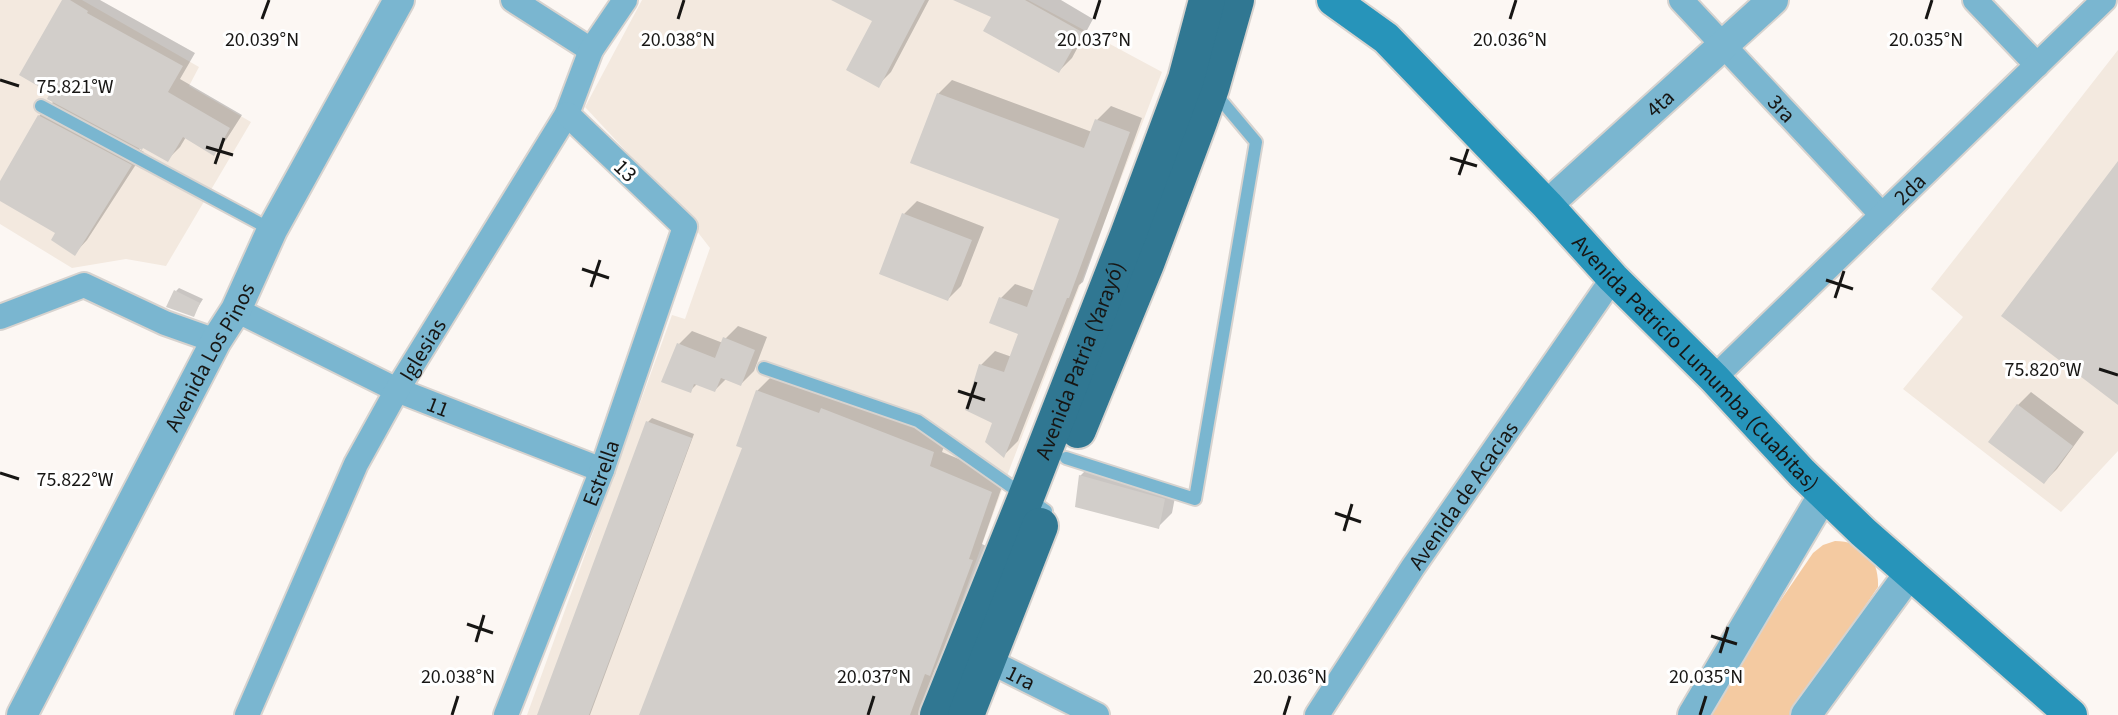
<svg xmlns="http://www.w3.org/2000/svg" width="2118" height="715" viewBox="0 0 2118 715" font-family="'Source Sans 3',sans-serif">
  <style>
    .built { fill: #f3e9df }
    .green { fill: #f4caa1 }
    .shadow { fill: #0003 }
    .building { fill: #d2ceca }
    .lines { fill: none; stroke-linecap: round; stroke-linejoin: round }
    .service-casing { stroke: #d7d3cf; stroke-width: 16 }
    .minor-casing { stroke: #d7d3cf; stroke-width: 28 }
    .tertiary-casing { stroke: #d7d3cf; stroke-width: 34 }
    .secondary-casing { stroke: #d7d3cf; stroke-width: 36 }
    .primary-casing { stroke: #d7d3cf; stroke-width: 40 }
    .service { stroke: #7ab6d0; stroke-width: 12 }
    .minor { stroke: #7ab6d0; stroke-width: 24 }
    .tertiary { stroke: #7ab6d0; stroke-width: 30 }
    .secondary { stroke: #2794ba; stroke-width: 32 }
    .primary { stroke: #307792; stroke-width: 36 }
    .ticks { fill: none; stroke: #171614; stroke-width: 3 }
    .labels { text-anchor: middle; stroke-width: 6; stroke-linejoin: round; paint-order: stroke }
    .street-label { font-size: 22px; fill: #171614; stroke: #fff }
    .ticks-label { font-size: 20px; text-anchor: middle; fill: #171614; stroke: #fff; stroke-width: 6; stroke-linejoin: round; paint-order: stroke }
  </style>
  <rect width="100%" height="100%" fill="#fcf7f3"/>
  <path class="built" d="M0 0H82L199 67 189 86 251 122 166 266 126 259 72 268 0 224Z
    M642 0H1028L1162 72 1010 468 920 715H527L672 315 685 319 710 248 679 208 585 107Z
    M2118 50V451L2061 512 1903 389 1963 317 1931 289Z"/>
  <path class="green" d="M1835 541C1863 541 1879 558 1878 587L1791 715H1706L1723 685 1813 553 1823 545Z"/>
  <path class="shadow" d="M65 0H100L195 53 180 79 242 115 226 140 213 153 186 137 180 147 167 160 143 145 139 149 144 152 87 240 75 253 58 233 0 198V185L39 116 54 101Z
    M835 0H929L891 72 878 85 874 21Z
    M958 0H1061L1093 19 1072 58 1059 71 993 16Z
    M952 80 1092 132 1096 121 1111 106 1142 118 1083 282 1079 285 1018 441 1004 455 981 365 995 351 1012 357 1020 333 1001 298 1015 284 1035 291 1062 218 938 94Z
    M917 201 984 227 961 286 948 299 904 214Z
    M179 288 203 299 193 315 176 291Z
    M738 326 767 337 754 371 741 384 727 378 715 390 698 383 690 391 679 344 692 331 723 343 725 339Z
    M771 377 833 399 837 395 947 438 942 452 1005 478 982 544 986 546 944 660 935 669 918 715H641L745 447 757 391Z
    M2031 392 2084 432 2057 469 2044 482 1991 441 2018 405Z
    M652 418 694 434 590 715H540L648 422Z
    M1093 463 1177 487 1172 513 1159 526 1080 476Z"/>
  <path class="building" d="M62 0H70L88 11 87 13 183 66 168 92 230 128 214 156 183 137 168 162 143 148 142 150 47 99 50 93 19 75Z
    M831 0H925L879 88 846 70 872 21Z
    M953 0H1025L1082 32 1059 73 983 31 991 17Z
    M937 93 1084 148 1095 119 1130 132 1069 298H1067L1004 458 985 442 992 423 965 410 979 364 1004 372 1018 334 989 323 999 297 1027 307 1059 219 910 163Z
    M38 115 132 165 75 256 51 240 55 233 0 201V181Z
    M2118 161V405L2001 316Z
    M902 213 972 240 948 301 879 274Z
    M174 290 200 303 194 317 166 307Z
    M723 337 755 350 741 386 721 378 715 392 694 384 691 393 661 382 677 343 715 358Z
    M756 390 819 413 821 408 934 452 930 466 992 492 969 559 973 560 930 676 925 674 910 715H639L742 448 736 446Z
    M2017 404 2073 446 2044 484 1988 442Z
    M646 421 692 438 589 715H537Z
    M1079 475 1165 499 1159 529 1075 507Z"/>
  <g class="lines">
    <defs>
      <path id="service" d="M41 106 272 230
        M764 368 918 421 1046 511
        M1066 458 1195 499 1256 142 1214 92"/>
      <g id="minor">
        <path d="M513 0 591 50"/>
        <path id="s1" d="M1681 0 1882 215"/>
        <path d="M1975 0 2037 65"/>
        <path id="s2" d="M236 310 397 390 602 470"/>
        <path d="M0 317 84 285 165 323 216 341"/>
        <path id="s3" d="M1714 378 2104 0"/>
        <path id="s4" d="M987 660 1097 715"/>
        <path id="s5" d="M247 715 356 464 397 390 567 114 591 50 625 0"/>
        <path id="s6" d="M506 715 602 470 685 227 567 114"/>
        <path id="s7" d="M1317 715 1413 567 1613 278"/>
      </g>
      <g id="tertiary">
        <path id="s8" d="M1547 205 1773 0"/>
        <path id="s9" d="M22 715 216 341 236 310 272 230 399 0"/>
        <path d="M1693 715 1824 494"/>
        <path d="M1806 715 1909 574"/>
      </g>
      <g id="secondary">
        <path id="s10" d="M1333 0 1386 38 1547 205 1613 278 1714 378 1802 473 1863 532 2071 715"/>
      </g>
      <g id="primary">
        <path d="M1078 430 1146 264 1199 122 1211 88 1236 0"/>
        <path id="s11" d="M938 715 1026 497 1128 235 1186 79 1207 0"/>
        <path d="M966 715 1040 526"/>
      </g>
    </defs>
    <use href="#service" class="service-casing"/>
    <use href="#minor" class="minor-casing"/>
    <use href="#tertiary" class="tertiary-casing"/>
    <use href="#secondary" class="secondary-casing"/>
    <use href="#primary" class="primary-casing"/>
    <use href="#service" class="service"/>
    <use href="#minor" class="minor"/>
    <use href="#tertiary" class="tertiary"/>
    <use href="#secondary" class="secondary"/>
    <use href="#primary" class="primary"/>
  </g>
  <path class="ticks" d="M262 19 269 0M678 19 684 0M1094 19 1100 0M1510 19 1516 0M1926 19 1932 0M0 80 19 86M206 147 233 155M1450 158 1477 166M215 164 224 138M1459 175 1468 149M582 269 609 278M1826 280 1853 289M591 287 600 260M1835 298 1844 271M2099 369 2118 375M958 391 985 400M967 409 976 382M0 473 19 479M1335 513 1361 522M1344 531 1352 504M467 624 493 633M1711 636 1737 644M476 642 484 615M1720 653 1728 627M452 715 458 696M868 715 874 696M1284 715 1290 696M1700 715 1706 696"/>
  <g class="labels">
    <g class="street-label">
      <text dy="8" stroke="none"><textPath href="#s8" startOffset="152">4ta</textPath></text>
      <text dy="8" stroke="none"><textPath href="#s1" startOffset="148">3ra</textPath></text>
      <text transform="translate(626 170) rotate(44)" y="8">13</text>
      <text dy="8" stroke="none"><textPath href="#s3" startOffset="272">2da</textPath></text>
      <text dy="8" stroke="none"><textPath href="#s5" startOffset="406">Iglesias</textPath></text>
      <text dy="8" stroke="none"><textPath href="#s9" startOffset="404">Avenida Los Pinos</textPath></text>
      <text dy="8" stroke="none"><textPath href="#s11" startOffset="382">Avenida Patria (Yarayó)</textPath></text>
      <text dy="8" stroke="none"><textPath href="#s10" startOffset="514">Avenida Patricio Lumumba (Cuabitas)</textPath></text>
      <text dy="8" stroke="none"><textPath href="#s2" startOffset="224">11</textPath></text>
      <text dy="8" stroke="none"><textPath href="#s6" startOffset="260">Estrella</textPath></text>
      <text dy="8" stroke="none"><textPath href="#s7" startOffset="264">Avenida de Acacias</textPath></text>
      <text dy="8" stroke="none"><textPath href="#s4" startOffset="38">1ra</textPath></text>
    </g>
  </g>
  <g class="ticks-label">
    <text x="262" y="46">20.039°N</text>
    <text x="678" y="46">20.038°N</text>
    <text x="1094" y="46">20.037°N</text>
    <text x="1510" y="46">20.036°N</text>
    <text x="1926" y="46">20.035°N</text>
    <text x="75" y="93">75.821°W</text>
    <text x="2043" y="376">75.820°W</text>
    <text x="75" y="486">75.822°W</text>
    <text x="458" y="683">20.038°N</text>
    <text x="874" y="683">20.037°N</text>
    <text x="1290" y="683">20.036°N</text>
    <text x="1706" y="683">20.035°N</text>
  </g>
</svg>
